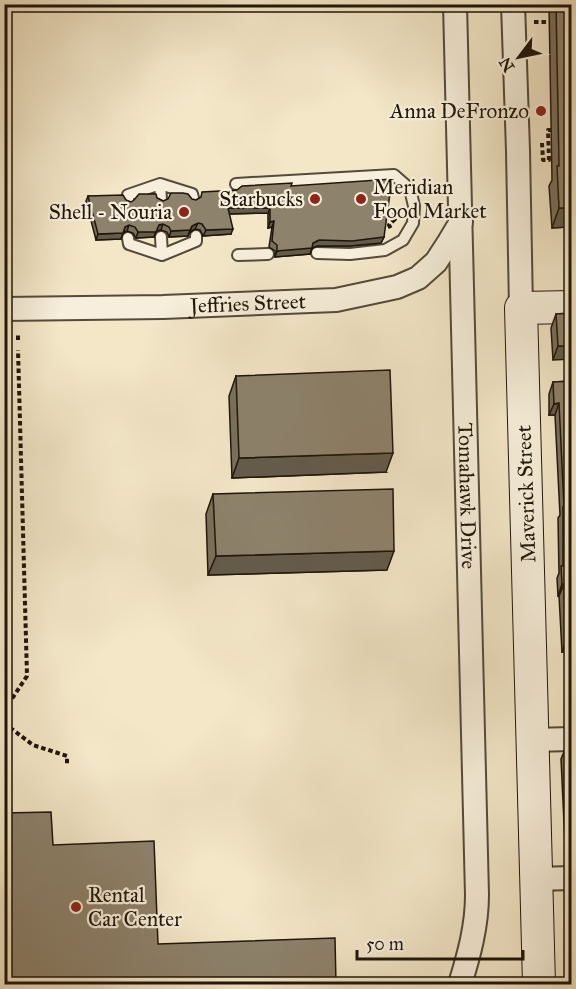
<svg xmlns="http://www.w3.org/2000/svg" width="576" height="989" viewBox="0 0 576 989" font-family="'IM FELL Great Primer',serif">
  <style>
    .lines { fill: none; stroke-linecap: round; stroke-linejoin: round }
    .service-casing { stroke: #544a39; stroke-width: 14 }
    .minor-casing { stroke: #544a39; stroke-width: 26 }
    .secondary-casing { stroke: #1f1509; stroke-width: 34 }
    .path { stroke: #1f1509; stroke-width: 4; stroke-dasharray: 4.5 3; stroke-linecap: butt }
    .service { stroke: #f7efdb; stroke-width: 10 }
    .minor { stroke: #f7efdb; stroke-width: 22 }
    .secondary { stroke: #f7efdb; stroke-width: 32 }
    .wall { fill: #79705d; stroke: #1f1509; stroke-width: 1.5 }
    .shaded-wall { fill: #635b4c; stroke: #1f1509; stroke-width: 1.5 }
    .building { fill: #8d826c; stroke: #1f1509; stroke-width: 1.5 }
    .poi-dot { fill: #8f2418; stroke: #f7efdb; stroke-width: 2 }
    .labels { text-anchor: middle; stroke-width: 4.5; stroke-linejoin: round; paint-order: stroke }
    .poi-label { font-size: 21px; fill: #1f1509; stroke: #f7efdb; text-anchor: end }
    .street-label { font-size: 21px; fill: #1f1509; stroke: #f7efdb }
  </style>
  <rect width="100%" height="100%" fill="#f3e7c8"/>
  <filter id="stains"><feTurbulence type="fractalNoise" baseFrequency=".00333" numOctaves="4"/><feColorMatrix values="0 0 0 0 .2 0 0 0 0 .09 0 0 0 0 .02 0 0 0 .5 -.17"/></filter>
  <radialGradient id="worn" r=".72"><stop offset=".6" stop-color="#630" stop-opacity="0"/><stop offset="1" stop-color="#630" stop-opacity=".3"/></radialGradient>
  <g class="lines">
    <defs>
      <path id="service" d="M160 184 161 199
        M236 184 394 175 410 189 414 206 413 223 403 240 385 250 350 254 317 253
        M128 200V195L160 184 192 194 193 198
        M161 237 162 255
        M128 238 129 244 162 255 196 241V236
        M238 255 268 254"/>
      <g id="minor">
        <path id="s1" d="M455 4 477 895C477 926 469 955 460 984"/>
        <path d="M513 4 518 151 521 308"/>
        <path id="s2" d="M4 309 163 307 336 300 397 287 418 278 436 262 449 242 461 222"/>
        <path d="M532 740 572 739"/>
        <path d="M536 879 572 878"/>
      </g>
      <path id="secondary" d="M539 984 521 308 572 307"/>
    </defs>
    <use href="#service" class="service-casing"/>
    <use href="#minor" class="minor-casing"/>
    <use href="#secondary" class="secondary-casing"/>
    <path class="path" d="M534 22H549
      M542 143 543 160H549L548 130H551
      M386 212H394L395 219 389 225 391 229
      M18 340V333
      M4 711 27 676 18 350
      M4 723 33 745 67 756V766"/>
    <use href="#service" class="service"/>
    <use href="#minor" class="minor"/>
    <use href="#secondary" class="secondary"/>
  </g>
  <path class="wall" d="M549 4H572V260H569L567 227 552 228 549 186 552 180Z
    M291 186 384 237 381 243 350 246H317L312 248 310 254 275 257V251L269 247 272 227 268 228V213L229 214 231 234 203 236 200 230 195 229 190 232 188 236 169 237 167 232 161 230 156 231 154 237 136 238 133 233 127 231 123 233 121 239 96 240 86 201 88 196 131 202 157 198 163 201 196 200 237 190Z
    M572 313 553 360 551 328 556 314Z
    M236 376 386 472 232 478 229 396Z
    M572 381V721H570L566 652H562L559 596H558L557 578 559 573 558 518 560 515 555 415H549V394L553 382Z
    M213 494 387 570 208 575 206 514Z
    M566 747 572 865H566L561 759Z
    M572 881V956L568 892Z"/>
  <path class="shaded-wall" d="M228 208H270L268 213 226 214Z
    M559 208H572V216L567 227 552 228Z
    M274 221 272 227 268 228 270 222Z
    M198 223 195 229 190 232 192 226Z
    M163 224 161 230 156 231 154 237 136 238 138 232Z
    M129 225 127 231 123 233 125 227Z
    M233 229 231 234 203 236 206 230Z
    M190 230 188 236 169 237 171 231Z
    M123 233 121 239 96 240 98 234Z
    M384 237 381 243 350 246H317L312 248 310 254 275 257 277 251 313 243 319 240Z
    M558 346H572V359L553 360Z
    M559 403 555 415H549L554 404Z
    M393 453 386 472 232 478 239 458Z
    M394 551 387 570 208 575 216 556Z
    M562 584H564L559 596H558Z
    M566 640H571L566 652H562Z
    M571 852 572 865H566Z"/>
  <path class="building" d="M556 4H572V208H559L557 166H559Z
    M392 179 384 237 352 241 319 240 313 243 312 248 277 251V245L272 241 274 221 270 222V208H228L233 229 206 230 202 224 198 223 192 226 190 230 171 231 169 227 163 224 159 225 156 232H138L135 227 129 225 125 227 123 233 98 234 88 196 123 195 126 200 131 202 134 200 139 194H156L157 198 163 201 168 199 171 193H183L188 194 192 199 196 200 201 197 202 192 237 190 242 186 292 183 291 186Z
    M572 313V346H558L556 314Z
    M390 370 393 453 239 458 236 376Z
    M572 381V656L571 640H566L564 584H562L561 566H563V507H564L559 403 554 404 553 382Z
    M393 489 394 551 216 556 213 494Z
    M572 746V852L566 747Z
    M51 812 53 845 154 841 158 944 335 938 336 984H4V813Z"/>
  <g class="poi-dot">
    <circle cx="541" cy="111" r="6"/>
    <circle cx="315" cy="199" r="6"/>
    <circle cx="361" cy="199" r="6"/>
    <circle cx="184" cy="212" r="6"/>
    <circle cx="76" cy="907" r="6"/>
  </g>
  <g class="labels">
    <g class="poi-label">
      <text x="529" y="118">Anna DeFronzo</text>
      <text x="373" y="194" text-anchor="start">Meridian<tspan x="373" dy="24">Food Market</tspan></text>
      <text x="303" y="206">Starbucks</text>
      <text x="172" y="219">Shell - Nouria</text>
      <text x="88" y="902" text-anchor="start">Rental<tspan x="88" dy="24">Car Center</tspan></text>
    </g>
    <g class="street-label">
      <text dy="7" stroke="none"><textPath href="#s2" startOffset="244">Jeffries Street</textPath></text>
      <text transform="translate(526 494) rotate(-92)" y="7">Maverick Street</text>
      <text dy="7" stroke="none"><textPath href="#s1" startOffset="492">Tomahawk Drive</textPath></text>
    </g>
  </g>
  <rect width="576" height="989" fill="none" stroke="#f3e7c8" stroke-width="24"/>
  <rect x="6" y="6" width="564" height="977" fill="none" stroke="#1f1509" stroke-width="3"/>
  <rect x="12" y="12" width="552" height="965" fill="none" stroke="#1f1509" stroke-width="1.5"/>
  <g transform="translate(519 57) rotate(238)" stroke="#f7efdb" stroke-width="4.5" paint-order="stroke">
  <path d="M0-4.5L10 22L0 15L-10 22Z" fill="#1f1509"/>
  <text y="-9" font-size="16" font-weight="bold" text-anchor="middle" fill="#1f1509">N</text>
  </g>
  <path d="M357 950v9h166v-9" fill="none" stroke="#1f1509" stroke-width="3"/>
  <text x="366" y="950" font-size="18" fill="#1f1509" stroke="#f7efdb" stroke-width="4.5" paint-order="stroke">50 m</text>
  <rect width="100%" height="100%" filter="url(#stains)"/>
  <rect width="100%" height="100%" fill="url(#worn)"/>
</svg>
